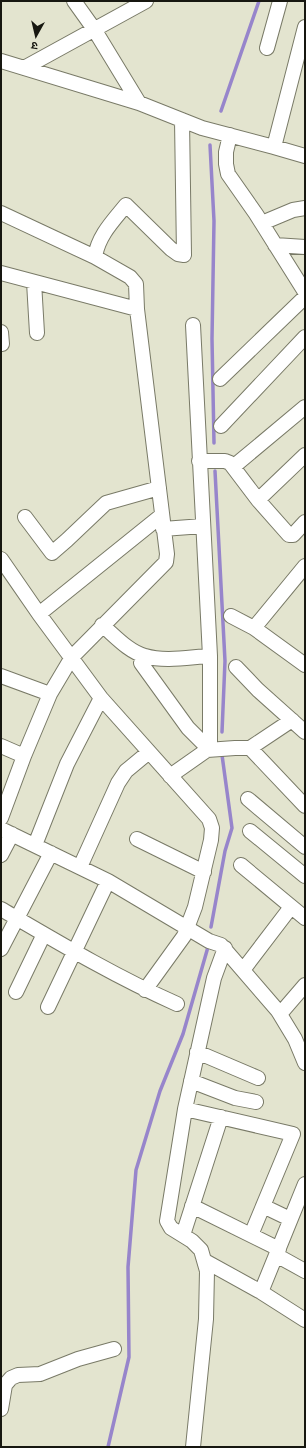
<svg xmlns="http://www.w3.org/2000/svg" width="306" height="1448" viewBox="0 0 306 1448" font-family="'DM Sans','Noto Sans Devanagari',sans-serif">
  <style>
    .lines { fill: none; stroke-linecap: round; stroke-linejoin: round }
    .stream { stroke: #9785cb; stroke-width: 3.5 }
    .minor-casing { stroke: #797a67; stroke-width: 16 }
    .minor { stroke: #fff; stroke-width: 14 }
  </style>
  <rect width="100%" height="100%" fill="#e3e4cf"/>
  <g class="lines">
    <path class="stream" d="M221 111 259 1
      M210 145 214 221 212 339 214 443
      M215 471 225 661 222 732
      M211 927 225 851 232 828 222 755
      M108 1447 129 1357 128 1267 136 1170 160 1091 183 1034 208 947"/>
    <defs>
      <path id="minor" d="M74 1 94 29 139 103
        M267 48 280 1
        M1 61 139 103 202 128 274 147 305 156
        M24 68 146 1
        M230 135 226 152V164L228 174 256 214 305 292
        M274 147 305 27
        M1 213 95 257 130 277 136 284 137 309 167 554 166 562 72 657 50 694 1 676
        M262 223 293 210 305 208
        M275 245 305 247
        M95 257C98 236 113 221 126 205L171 249 178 254 184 255 182 120
        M1 273 137 309
        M34 282 37 333
        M193 325 210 656V750
        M1 332 2 344
        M220 379 305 297
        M221 426 305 337
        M199 461H225L230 463 258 500 289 535H293L305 522
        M233 467 305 407
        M258 500 305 455
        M25 517 52 553 67 540 106 503 159 488
        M163 529 203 526
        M1 559 39 614 101 698 209 819 212 828 211 840 195 907 184 936 145 990
        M39 614 162 515
        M231 616 254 628 305 665
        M102 625C115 636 129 652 145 656 165 662 190 657 210 656
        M254 628 305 566
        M141 663 188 728 210 750
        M236 667 258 690 305 732
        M1 746 24 756
        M250 748 305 806
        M170 776 207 750 235 748H250L292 720
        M248 799 305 847
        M1 818 24 756 50 694
        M1 829 108 881 209 941 221 945 278 1011 295 1039 305 1063
        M250 831 305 876
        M137 839 204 872
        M35 845 67 764 101 698
        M1 855 12 834
        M241 865 305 918
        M80 867 118 783 126 771 149 752
        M1 909C59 943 116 977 177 1004
        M1 949 51 853
        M243 970 291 907
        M16 992 44 934
        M48 1007 108 881
        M280 1014 305 985
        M197 1052 258 1078
        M191 1081 235 1098 256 1102
        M185 1109 293 1134 251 1235
        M192 1206 279 1249
        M263 1206 290 1219
        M183 1235 221 1117
        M276 1255 305 1271
        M205 1261 261 1292 305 1320
        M261 1292 305 1184
        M1 1409 5 1385 11 1378 18 1375 40 1374 78 1359 114 1349
        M193 1447 206 1319 207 1271 201 1250 192 1241 171 1228 167 1221 185 1109 214 978 225 948"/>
    </defs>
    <use href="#minor" class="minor-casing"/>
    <use href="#minor" class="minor"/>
  </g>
  <rect width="306" height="1448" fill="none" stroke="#171710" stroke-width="4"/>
  <g transform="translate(36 36) rotate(188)" stroke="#e3e4cf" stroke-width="3" paint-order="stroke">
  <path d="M0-3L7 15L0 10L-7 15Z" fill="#171710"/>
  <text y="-6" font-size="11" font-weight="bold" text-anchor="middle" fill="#171710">उ</text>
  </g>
</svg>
